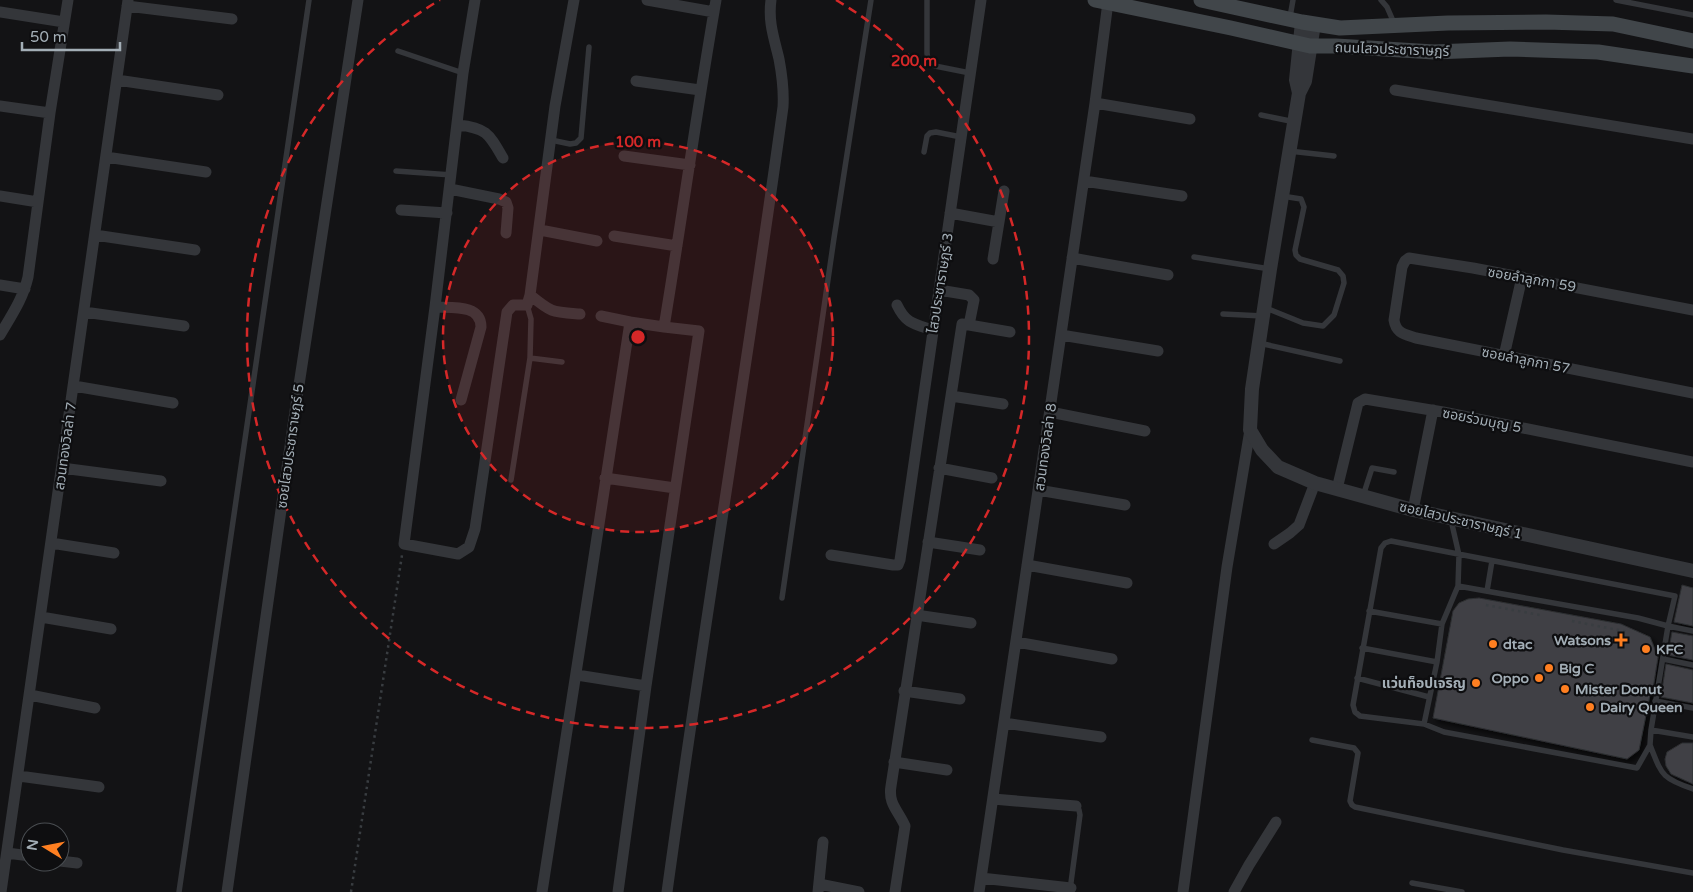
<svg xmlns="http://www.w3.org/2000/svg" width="1693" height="892" viewBox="0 0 1693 892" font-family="'Varela Round','Noto Sans Thai',sans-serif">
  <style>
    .building { fill: #3f4145; stroke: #2d2e31; filter: url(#shadow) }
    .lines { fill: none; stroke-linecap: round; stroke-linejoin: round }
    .path { stroke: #393d41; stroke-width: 2.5; stroke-dasharray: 2.5 4; stroke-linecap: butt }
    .service { stroke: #34363a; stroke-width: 5.5 }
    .minor { stroke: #34363a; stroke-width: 11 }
    .tertiary { stroke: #34363a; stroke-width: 14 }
    .secondary { stroke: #41464a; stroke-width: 15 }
    .ring { fill: none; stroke: #d62828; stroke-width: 2.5; stroke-dasharray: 9 6 }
    .poi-dot { fill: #fe7f21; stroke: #0e0e10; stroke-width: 2 }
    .labels { text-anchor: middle; stroke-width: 4.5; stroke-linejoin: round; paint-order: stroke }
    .street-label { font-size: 14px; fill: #a3aeb6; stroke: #0e0e10 }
    .poi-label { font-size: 14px; font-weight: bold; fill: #a3aeb6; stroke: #0e0e10; text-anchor: start }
    .centre { fill: #d62828; stroke: #0e0e10; stroke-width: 2.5 }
    .ring-label { font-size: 15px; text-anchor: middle; font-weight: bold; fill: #d62828; stroke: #0e0e10; stroke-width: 4.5; stroke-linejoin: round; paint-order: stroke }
  </style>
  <defs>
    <filter id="shadow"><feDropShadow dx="4" dy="4" stdDeviation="2.5" flood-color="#0009"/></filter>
  </defs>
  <rect width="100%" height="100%" fill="#131315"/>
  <path class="building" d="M1682 585 1693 588V626L1674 622Z
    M1479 598 1621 624 1650 637 1658 657 1652 695H1650L1639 750 1627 759 1433 718 1453 611 1459 603 1468 599Z
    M1672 632 1693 636V660L1668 655Z
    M1666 664 1693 670V703L1661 697Z
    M1682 743H1693V784L1671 774 1666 766 1665 759 1667 752Z"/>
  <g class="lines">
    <path class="path" d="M1486 605 1540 615
      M1572 621 1629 632
      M351 892 402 555"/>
    <path class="service" d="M927 0V53L928 60 935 66 970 73
      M1381 0 1387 7 1394 23
      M1616 0 1693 15
      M1290 17 1293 0
      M398 51 463 73
      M1261 115 1295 122
      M551 140 570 144 576 143 581 138 589 47
      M1289 151 1334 156
      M924 152 927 136 930 133 936 132 961 137
      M396 171 452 175
      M1194 257 1270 269
      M1266 308 1303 323 1323 326 1334 315 1344 283 1343 276 1338 270 1300 259 1296 255 1295 250 1304 207 1301 199 1282 196
      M1223 314 1263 316
      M1259 343 1340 361
      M530 358 562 362
      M511 480 530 358 531 319 527 305
      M1363 496 1372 468 1394 472
      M1451 520 1459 555 1458 586 1442 624 1437 662 1424 724 1444 732 1637 768 1650 745 1651 730 1693 737
      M1458 586 1638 618 1668 626 1651 730
      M1487 591 1492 561
      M782 598 834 238 871 0
      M1369 611 1442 624
      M1362 648 1437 662
      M1663 659 1693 665
      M1357 678 1429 697
      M1655 701 1693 708
      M1424 724 1360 716 1355 712 1353 705 1381 548 1385 543 1391 541 1675 596 1668 626 1693 631
      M1312 740 1354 748 1358 753 1350 801 1352 805 1355 807 1563 850 1693 873
      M1650 745C1662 775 1661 778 1693 789
      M1412 883 1462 892
      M1070 890 1080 815 1079 810 1076 806
      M179 892 309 0"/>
    <path class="minor" d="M475 0 463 73 435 307 404 544 458 554 469 547 475 529 507 312 513 305H527L530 295 555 106 574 0
      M647 0 714 12
      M127 6 232 19
      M0 12 64 22
      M117 80 218 95
      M636 81 700 90
      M1395 90 1693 139
      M1095 103 1190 119
      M0 106 50 113
      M458 125C487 128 489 134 503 158
      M624 156 690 165
      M106 157 206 172
      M1084 181 1182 196
      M450 189 499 199 506 202 508 208 506 233
      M0 196 38 202
      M401 210 447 213
      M950 213 999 222 1004 191
      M540 230 597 241
      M95 235 195 250
      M614 236 677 246
      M1072 258 1168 275
      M993 259 999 222
      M0 285 25 289
      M939 290 969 295 974 300 969 325 1010 332
      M530 295C552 313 552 312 580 314
      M897 305C906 324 914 324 933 330
      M435 307C452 308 481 304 481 327L461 400
      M1693 310 1473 268 1409 258 1405 261 1402 267 1394 320C1396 333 1404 334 1416 338L1693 393
      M84 312 184 326
      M601 316 630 322
      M0 335C11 316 23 299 28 277L50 113 68 0
      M1061 335 1158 351
      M1504 356 1522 277
      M74 386 173 403
      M951 396 1003 404
      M1050 412 1145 431
      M62 468 161 481
      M939 468 992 478
      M605 478 675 488
      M1337 489 1358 403 1365 399 1443 412 1693 462
      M1038 490 1125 505
      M1413 510 1433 410
      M928 542 980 550
      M51 543 114 553
      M1274 544 1290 533 1299 525 1315 483
      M831 555 893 565H898L900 560 981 0
      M1027 565 1127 583
      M916 615 971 623
      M41 617 111 629
      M1016 642 1112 659
      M577 675 646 686
      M904 691 960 699
      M30 695 95 708
      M1004 723 1101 737
      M894 762 947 770
      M19 776 99 787
      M993 799 1076 806
      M7 853 30 856
      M60 861 77 863
      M981 878 1071 888
      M819 884 859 892
      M1 892 128 0
      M227 892 295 411 358 0
      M542 892C573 702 600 512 630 322L664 327
      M618 892 646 686 699 331 664 327C682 218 697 109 716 0
      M667 892C703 630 747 369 783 107 784 91 782 75 779 59 774 38 768 22 771 0
      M818 892 823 842
      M895 892 905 826C898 810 888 804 891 786L962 324 969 325
      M979 892 1095 103 1108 2
      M1183 892 1227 567 1250 430
      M1234 892 1249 865 1276 822"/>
    <path class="tertiary" d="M1314 24 1305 81 1299 93 1270 269 1252 389 1250 430 1262 450 1278 467 1315 483 1413 510 1693 571
      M1299 93 1296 80 1302 22"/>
    <path class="secondary" d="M1095 0 1231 28 1310 46H1336L1434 52 1510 49 1598 52 1693 66
      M1201 0 1302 22 1340 28 1448 23 1546 22 1613 24 1693 41"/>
  </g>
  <circle cx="638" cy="337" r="195" fill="#d62828" fill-opacity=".12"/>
  <g class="ring">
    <circle cx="638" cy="337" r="195"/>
    <path d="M836 0A391 391 0 1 1 440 0"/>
  </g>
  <g class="poi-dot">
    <path d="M1618.5 632.5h5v5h5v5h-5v5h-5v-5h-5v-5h5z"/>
    <circle cx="1493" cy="644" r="5"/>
    <circle cx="1646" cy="649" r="5"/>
    <circle cx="1549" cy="668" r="5"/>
    <circle cx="1539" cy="678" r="5"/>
    <circle cx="1476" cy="683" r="5"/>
    <circle cx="1565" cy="689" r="5"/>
    <circle cx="1590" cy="707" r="5"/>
  </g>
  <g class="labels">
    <g class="street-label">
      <text transform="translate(1392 49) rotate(2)" y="5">ถนนไสวประชาราษฎร์</text>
      <text transform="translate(1532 279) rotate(10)" y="5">ซอยลำลูกกา 59</text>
      <text transform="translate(940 283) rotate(-81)" y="5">ไสวประชาราษฎร์ 3</text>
      <text transform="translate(1526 360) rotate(11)" y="5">ซอยลำลูกกา 57</text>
      <text transform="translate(1482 420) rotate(11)" y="5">ซอยร่วมบุญ 5</text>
      <text transform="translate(65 446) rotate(-82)" y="5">สวนทองวิลล่า 7</text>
      <text transform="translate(290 446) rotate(-82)" y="5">ซอยไสวประชาราษฎร์ 5</text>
      <text transform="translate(1045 447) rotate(-82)" y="5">สวนทองวิลล่า 8</text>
      <text transform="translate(1461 520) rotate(13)" y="5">ซอยไสวประชาราษฎร์ 1</text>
    </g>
    <g class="poi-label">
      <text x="1611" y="645" text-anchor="end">Watsons</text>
      <text x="1503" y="649">dtac</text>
      <text x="1656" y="654">KFC</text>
      <text x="1559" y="673">Big C</text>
      <text x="1529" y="683" text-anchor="end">Oppo</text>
      <text x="1466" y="688" text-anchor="end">แว่นท็อปเจริญ</text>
      <text x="1575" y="694">Mister Donut</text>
      <text x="1600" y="712">Dairy Queen</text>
    </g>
  </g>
  <circle cx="638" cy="337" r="8" class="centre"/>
  <g class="ring-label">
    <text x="914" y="66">200 m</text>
    <text x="638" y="147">100 m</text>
  </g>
  <g transform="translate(45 847) rotate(280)"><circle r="24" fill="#0e0e10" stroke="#4a4e52"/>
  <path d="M0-4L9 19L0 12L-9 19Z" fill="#fe7f21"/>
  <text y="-8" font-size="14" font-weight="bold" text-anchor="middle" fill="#a3aeb6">N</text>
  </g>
  <path d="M22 42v8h98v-8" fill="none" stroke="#a3aeb6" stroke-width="2.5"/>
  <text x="30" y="42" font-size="15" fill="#a3aeb6" stroke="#0e0e10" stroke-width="4" paint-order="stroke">50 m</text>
</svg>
